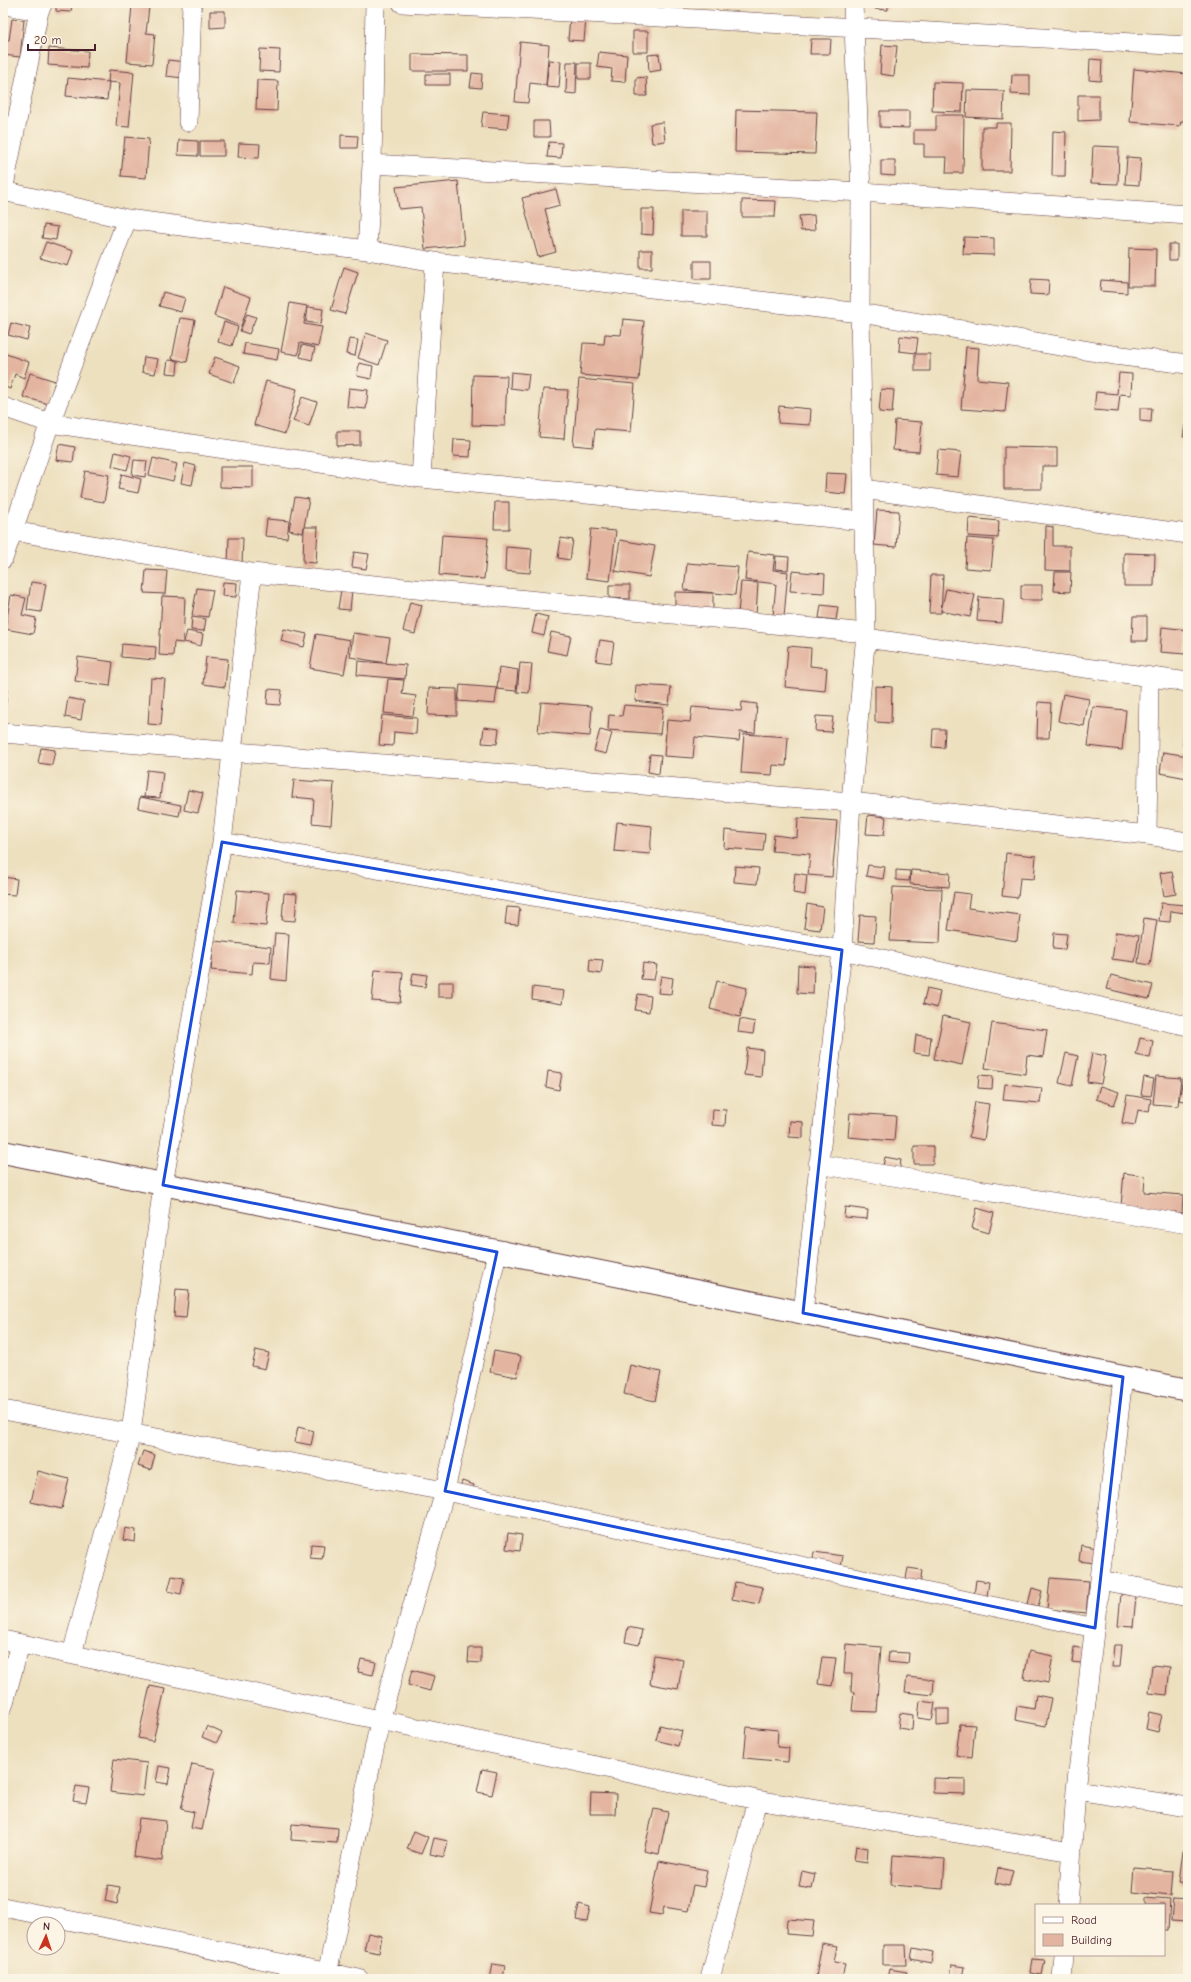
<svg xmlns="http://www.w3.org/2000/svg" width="1191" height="1982" viewBox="0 0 1191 1982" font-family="'Comic Neue',sans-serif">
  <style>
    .building { fill: #e3b5a0 }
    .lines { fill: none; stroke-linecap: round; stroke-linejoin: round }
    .minor-casing { stroke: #623c41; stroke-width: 20 }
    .tertiary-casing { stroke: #623c41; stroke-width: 24 }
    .minor { stroke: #fff; stroke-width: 19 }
    .tertiary { stroke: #fff; stroke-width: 22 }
    .marked { fill: none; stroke: #1d4ed8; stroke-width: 3; stroke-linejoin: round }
  </style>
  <rect width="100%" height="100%" fill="#fcf5e5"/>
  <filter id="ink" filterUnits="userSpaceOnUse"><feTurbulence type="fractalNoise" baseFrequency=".025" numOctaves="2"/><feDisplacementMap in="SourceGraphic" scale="8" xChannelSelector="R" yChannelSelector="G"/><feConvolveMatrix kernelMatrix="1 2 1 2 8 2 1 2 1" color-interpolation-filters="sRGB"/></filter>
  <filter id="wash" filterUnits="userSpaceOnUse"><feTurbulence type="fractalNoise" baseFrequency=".012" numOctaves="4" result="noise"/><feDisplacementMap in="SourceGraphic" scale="16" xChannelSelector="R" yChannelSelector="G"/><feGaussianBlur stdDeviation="0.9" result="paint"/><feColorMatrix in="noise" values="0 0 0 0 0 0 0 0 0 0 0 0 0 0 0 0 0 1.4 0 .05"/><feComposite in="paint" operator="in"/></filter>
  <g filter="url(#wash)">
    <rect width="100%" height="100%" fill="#ede0bf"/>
    <g id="blocks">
      <path class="building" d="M56 3H72L71 12 56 11Z
        M875 3H888V10L875 9Z
        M132 5 149 7 146 33 155 34 152 64 127 62Z
        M210 11H225V27L210 28Z
        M570 17 586 19 584 41 568 40Z
        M12 19 24 20 20 57 3 55V39L9 40Z
        M633 31H648V52H633Z
        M811 39H831L830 54H810Z
        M520 42 549 45 546 85 530 83 528 103 515 102Z
        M882 45 897 46 894 76 880 74Z
        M49 48 88 51 87 68 48 65Z
        M260 49 280 50 279 72 259 71Z
        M599 52 627 55 625 82 611 81 612 69 597 67Z
        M412 54 468 55V71H412Z
        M659 54 661 70 649 72 648 55Z
        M1090 59 1102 60 1101 81 1089 80Z
        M168 60 185 62 183 78 166 76Z
        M549 60 561 61 559 88 546 87Z
        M567 62H577L576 94 566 93Z
        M578 63H591V79H578Z
        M1134 69 1188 74V121H1181L1180 126 1130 122Z
        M109 70 134 72 129 127 116 126 120 83 108 82Z
        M472 73 482 74 481 88 470 87Z
        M426 74H450V85H426Z
        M1012 75H1030V95L1011 94Z
        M646 77 647 96H636V78Z
        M68 78 109 82 107 100 66 96Z
        M257 80 278 81 277 111 256 110Z
        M933 82 963 83 962 112 932 111Z
        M967 90 1004 91 1003 119 966 117Z
        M1078 95H1099V120L1078 121Z
        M736 110 817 112 815 154 735 152Z
        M880 111H909V128L880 127Z
        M483 112 509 114 507 129 481 127Z
        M936 115H964L963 173H946L947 157H924V144H914V130H936Z
        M534 121H549L550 137H534Z
        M663 122 665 141 652 143 650 124Z
        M996 123H1011L1010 171H982V127H996Z
        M1053 131 1066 132 1065 176H1052Z
        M341 135 358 136 357 148H341Z
        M125 137 149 139 146 178 121 176Z
        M179 140 198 141V156L178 155Z
        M200 141H224V156H200Z
        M549 142 562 143 561 158 547 157Z
        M239 143 260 144 259 158 238 157Z
        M1093 146 1119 147 1118 184 1091 183Z
        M1127 157 1141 158 1139 185 1125 184Z
        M881 160H895V176L881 175Z
        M458 181 464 245 425 249 421 207 399 209 396 187Z
        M556 189 560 205 545 209 556 252 538 257 522 198Z
        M742 200 776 201 775 217H742Z
        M641 209H654L653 235 641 234Z
        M681 211H707V236H681Z
        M814 215 815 230 801 231 799 216Z
        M44 225 58 227 56 240 42 238Z
        M964 237 994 238V255L963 254Z
        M46 242 73 251 68 266 40 258Z
        M1169 244H1177V260H1169Z
        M1129 248 1156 249 1155 286H1128Z
        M640 250H652V268H640Z
        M694 261H711V279H694Z
        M344 267 358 272 345 314 331 310Z
        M1031 279 1049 280 1048 295 1030 294Z
        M1101 280 1127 282V293L1100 291Z
        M223 287 251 297 241 326 214 316Z
        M163 292 185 298 181 312 159 306Z
        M290 303 307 306 304 324 322 327 318 347 300 343 298 355 281 352Z
        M308 307 323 309 321 324 306 322Z
        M247 314 256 317 249 334 240 331Z
        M180 318 195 320 187 362 172 359Z
        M623 319 644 321 639 380 580 375 583 343 604 344 605 334 621 335Z
        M224 322 238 327 232 346 218 342Z
        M11 323 30 328 27 340 8 335Z
        M366 333 387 340 379 365 358 358Z
        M900 336 918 338 916 353 899 351Z
        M349 339 358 340 355 356 346 354Z
        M245 343 279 349 277 360 243 354Z
        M302 345 315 348 312 360 300 357Z
        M966 347 979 348 977 379 1008 382 1005 412 961 409Z
        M3 353 29 362 24 378 15 374 10 389 3 386Z
        M915 354H930V371H915Z
        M144 357 158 359 155 374 142 372Z
        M215 357 240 366 234 383 209 374Z
        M168 360 178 361 177 374 166 373Z
        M359 363 373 366 371 379 357 376Z
        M511 372 529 374 527 390 510 388Z
        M30 373 55 381 49 404 23 397Z
        M1119 373 1132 374 1131 395 1120 394 1118 412 1094 410 1096 392 1117 394Z
        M473 375 507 376 505 426 472 425Z
        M579 379 635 384 631 432 595 429 593 447 573 445Z
        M266 381 297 389 285 434 254 425Z
        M349 388 368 390 366 409 347 407Z
        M543 389 568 390 564 439 539 437Z
        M881 389 894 390 892 413 879 412Z
        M302 397 317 402 309 426 293 421Z
        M779 406 811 409 810 425 778 423Z
        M1140 408H1152L1151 422 1140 421Z
        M895 420 922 422 919 452 893 450Z
        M1185 425 1188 426V438L1183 437Z
        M337 431H360V445L337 446Z
        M454 439 471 440 470 457 453 456Z
        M59 444 75 447 73 462 56 460Z
        M1004 447 1057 448V466H1042V489H1004Z
        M938 450 961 452 958 477 936 475Z
        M115 452 131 456 127 470 112 466Z
        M153 458 177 464 173 481 149 475Z
        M134 460 147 461 145 477 132 475Z
        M185 463 196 466 192 485 181 483Z
        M220 467H253V488L220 487Z
        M85 471 109 475 104 502 80 498Z
        M826 473 847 474 845 494 825 492Z
        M122 474 141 479 138 493 118 489Z
        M295 497 309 499 303 533 289 530Z
        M495 502H509V529H494Z
        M877 510 899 511 896 547 874 545Z
        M969 518 999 521 998 538 968 536Z
        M267 519 289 521 287 538 265 536Z
        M1046 526 1053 527V546H1070V571L1045 570Z
        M304 527H318L316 563 303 562Z
        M591 529 616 531 610 581 586 578Z
        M442 535 488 538 484 579 439 575Z
        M229 538H243L242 563H228Z
        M561 538 573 540 570 560 558 558Z
        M967 538 994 540 991 570 965 568Z
        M620 540 655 546 649 577 615 571Z
        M506 547 532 549 530 573 505 571Z
        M354 552 369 554 366 569 352 567Z
        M748 552 775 555 773 570 788 572 784 617 773 616 776 584 745 580Z
        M1124 553 1155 554 1154 586H1124Z
        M776 556 789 557 788 570 775 569Z
        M687 563 738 567 735 595 684 590Z
        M146 570 167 571 165 594 144 593Z
        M792 571 825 574 824 593 790 591Z
        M1055 572H1071L1070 592 1054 591Z
        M931 575H943L941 613H929Z
        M31 582 46 584 41 612 27 610Z
        M223 582 237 583 236 597 222 596Z
        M741 582 758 583 756 615 738 613Z
        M609 585H630V599L609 598Z
        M1021 585H1042V600H1021Z
        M197 588 213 590 208 617 192 615Z
        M341 589 352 590 350 610 338 609Z
        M946 589 975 595 970 617 941 611Z
        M675 592 713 593V610H675Z
        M11 595 26 598 22 615 36 618 33 634 5 629Z
        M162 596 185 597 183 643 174 642 173 656 159 655Z
        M979 597 1004 599 1002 623 977 621Z
        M410 602 422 605 415 634 403 631Z
        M821 605 838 607 836 620 819 618Z
        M536 614 548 617 544 636 532 633Z
        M1133 616H1147V641H1132Z
        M192 617 206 619 204 631 191 630Z
        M1162 627 1188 630 1185 654 1160 652Z
        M284 629 307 634 304 647 281 641Z
        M187 631 203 634 201 646 184 642Z
        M551 632 571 636 567 655 547 651Z
        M353 633 390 638 386 663 350 657Z
        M316 634 350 640 344 674 310 668Z
        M600 640 614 642 611 663 596 661Z
        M122 644 156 647 155 660 121 657Z
        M788 646 811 648 810 666 827 668 825 691 785 687Z
        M78 657 113 662 110 686 75 681Z
        M206 657 228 659 225 687 203 684Z
        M358 661 406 665 405 679 357 675Z
        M520 663 532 664 529 693 517 692Z
        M499 667 518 670 516 691 497 689Z
        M151 678 165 679 161 725 148 724Z
        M388 679 404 680 402 694 416 696 413 716 384 713Z
        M460 685 497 688 495 704 458 701Z
        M636 685 671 687 669 705 635 701Z
        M875 686 892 687 891 723 875 722Z
        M429 688 457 689V716L428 715Z
        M3 689 7 690 5 712 3 711Z
        M268 689 282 690 280 705 267 704Z
        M1063 694 1089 699 1084 726 1058 721Z
        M68 698 84 701 81 720 65 717Z
        M541 702 592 706 590 736 538 732Z
        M742 702 757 704 755 733 740 732 739 741 695 737 693 758 664 756 667 720 690 722 692 707 741 711Z
        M1038 702 1051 703 1049 738H1037Z
        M624 705 663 708 660 734 608 730 609 715 622 716Z
        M1093 707 1126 710 1122 750 1088 746Z
        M382 715 417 718 416 734 394 732 393 746 379 745Z
        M816 716 833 717 831 732 815 731Z
        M1186 718H1188V747L1183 746Z
        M484 727 499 729 497 744 482 743Z
        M933 729H945L944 748 932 747Z
        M600 730 612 733 606 754 594 751Z
        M744 734 788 737 786 766 773 765 772 775 741 773Z
        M41 748 55 750 52 765 38 763Z
        M1163 752 1188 756 1187 778 1160 773Z
        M650 754 661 755 659 774 648 772Z
        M147 770 163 772 160 798 144 797Z
        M294 780 334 783 331 825 312 823 314 799 292 797Z
        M188 790 203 793 198 813 184 810Z
        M140 797 181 805 179 816 138 808Z
        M868 815 886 817 884 835 866 834Z
        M798 818 837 821 832 877 808 875 810 854 772 851 774 835 797 838Z
        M617 822 652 826 650 854 614 851Z
        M725 830 765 834 763 851 724 848Z
        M1006 853 1036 856 1034 879 1020 878 1018 898 1002 896Z
        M868 865 885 867 883 879 866 876Z
        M735 866 759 868 757 884 734 882Z
        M896 870 910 871 909 881 896 880Z
        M911 870 950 873 949 887 910 884Z
        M1172 871 1176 894 1164 896 1160 873Z
        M795 873 807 875 805 895 793 893Z
        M3 877 17 879 15 895 3 894Z
        M893 887 942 889 940 943 890 941Z
        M237 890 269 893 266 926 234 923Z
        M954 892 970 894 968 908 1020 915 1017 941 948 930Z
        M284 893 297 894 295 921 282 920Z
        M1161 903 1186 905 1185 913 1171 911 1170 922 1159 921Z
        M807 904 823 907 820 930 804 928Z
        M507 907 520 908 518 925 505 924Z
        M860 915 876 916 874 942 858 941Z
        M1144 918 1157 920 1150 965 1138 963Z
        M1116 932 1139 935 1135 962 1112 959Z
        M275 933 289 934 286 981 271 979Z
        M1054 933 1067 934 1065 950 1053 949Z
        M214 941 271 947 270 963 253 962 252 974 211 970Z
        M590 959 603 960 601 974 589 972Z
        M643 963 657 965 654 980 641 979Z
        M798 965 814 966 813 994 797 993Z
        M375 970 403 972 400 1003 372 1001Z
        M413 973 427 975 425 987 411 985Z
        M1111 975 1153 985 1149 999 1107 989Z
        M661 976 673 978 671 994 658 993Z
        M717 981 747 988 740 1017 710 1009Z
        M438 982H453V997H438Z
        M533 987 564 991 562 1004 532 999Z
        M927 988 940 991 937 1008 923 1004Z
        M638 994 651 996 649 1012 635 1010Z
        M943 1016 971 1022 962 1065 934 1059Z
        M740 1019 755 1022 753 1034 738 1032Z
        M992 1023 1047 1030 1043 1057 1027 1055 1025 1074 985 1068Z
        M916 1035 931 1037 929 1055 914 1053Z
        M1140 1038 1153 1041 1150 1058 1136 1055Z
        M747 1048 763 1050 761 1077 744 1075Z
        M1066 1053 1078 1056 1072 1086 1059 1083Z
        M1092 1053 1106 1056 1101 1084 1087 1082Z
        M548 1071 562 1073 559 1090 546 1087Z
        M979 1075 993 1076 992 1089 978 1088Z
        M1156 1076 1181 1078 1178 1106 1153 1104Z
        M1144 1077 1154 1079 1151 1096 1141 1095Z
        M1183 1079 1188 1080V1102L1179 1100Z
        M1005 1084 1042 1088 1040 1103 1003 1100Z
        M1100 1086 1119 1092 1114 1105 1096 1099Z
        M1127 1095 1151 1099 1149 1112 1138 1110 1135 1125 1122 1123Z
        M975 1102 989 1104 984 1140 969 1137Z
        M713 1109 726 1110 725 1126 712 1125Z
        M850 1113 896 1116 894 1141 848 1137Z
        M790 1121 803 1122V1138L789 1137Z
        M914 1146H933V1164H914Z
        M885 1157 901 1160 899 1173 882 1170Z
        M1124 1173 1145 1176 1144 1192 1183 1195 1182 1213 1121 1206Z
        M845 1207 868 1210 867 1219 844 1217Z
        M977 1208 994 1213 989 1233 972 1228Z
        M176 1289 189 1290 186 1318 174 1317Z
        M256 1350 269 1353 265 1369 252 1366Z
        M494 1351 521 1356 517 1377 490 1372Z
        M630 1365 661 1372 655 1401 624 1394Z
        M298 1427 314 1431 311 1445 295 1442Z
        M143 1451 155 1455 151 1470 138 1466Z
        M38 1471 69 1479 62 1509 31 1502Z
        M462 1481 474 1485 470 1500 457 1496Z
        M125 1528 136 1530 135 1542 123 1540Z
        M508 1533 522 1535 520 1551 506 1549Z
        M311 1544 324 1545 322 1559 310 1558Z
        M1081 1545 1097 1548 1094 1563 1079 1561Z
        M814 1552 843 1556 840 1571 812 1566Z
        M908 1568 922 1570 920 1585 905 1584Z
        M172 1576 184 1578 181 1594 168 1591Z
        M1050 1578 1089 1581 1086 1613 1047 1609Z
        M976 1580 989 1582 987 1597 974 1595Z
        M735 1582 763 1587 759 1604 732 1599Z
        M1032 1588 1042 1591 1038 1606 1028 1604Z
        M1121 1594 1136 1596 1133 1627 1118 1626Z
        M628 1627 642 1630 639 1645 625 1642Z
        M846 1644 881 1647 876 1712 852 1711 854 1692H851L852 1674H844Z
        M1114 1645H1122L1120 1667H1112Z
        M1074 1647 1090 1650 1088 1664 1072 1662Z
        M469 1648H481V1663L468 1662Z
        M1029 1651 1053 1656 1048 1683 1024 1678Z
        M889 1652 909 1653 908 1664 888 1662Z
        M654 1655 683 1660 678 1689 650 1684Z
        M822 1657 836 1658 832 1686 818 1684Z
        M361 1659 376 1662 373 1675 358 1672Z
        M1152 1665 1170 1667 1167 1695 1149 1693Z
        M412 1670 434 1676 430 1691 408 1685Z
        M907 1677 934 1680 933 1695 905 1692Z
        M150 1686 165 1689 153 1741 138 1738Z
        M1036 1695 1051 1698 1046 1726 1015 1720 1017 1706 1034 1709Z
        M920 1701 935 1703 932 1720 918 1718Z
        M937 1709H949V1725L937 1726Z
        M1149 1712 1162 1715 1158 1732 1146 1729Z
        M900 1713 913 1715 912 1730 898 1728Z
        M960 1724 975 1725 972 1757 956 1755Z
        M660 1725 682 1731 678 1746 656 1740Z
        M207 1726 222 1733 216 1743 202 1737Z
        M747 1727 778 1730 777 1747 789 1748 788 1762 744 1758Z
        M114 1759 147 1763 143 1796 110 1792Z
        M192 1764 215 1769 202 1830 191 1828 194 1812 181 1809Z
        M159 1766 171 1768 168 1784 156 1782Z
        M482 1769 497 1772 492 1795 477 1792Z
        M933 1778 965 1779V1794L933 1793Z
        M76 1786 89 1788 86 1803 73 1801Z
        M591 1793 616 1794 615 1814H590Z
        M654 1809 668 1812 659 1854 644 1851Z
        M139 1818 166 1821 162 1861 134 1857Z
        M292 1824 338 1828 337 1843 291 1840Z
        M414 1831 428 1837 421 1854 407 1849Z
        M434 1838 448 1841 444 1857 430 1854Z
        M856 1846 868 1848 867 1862 854 1860Z
        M1183 1851H1188V1884L1179 1883Z
        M893 1855 945 1859 943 1889 891 1885Z
        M659 1861 707 1870 704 1887 693 1885 688 1911 664 1907 662 1915 649 1913Z
        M998 1868 1013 1871 1009 1886 995 1883Z
        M1134 1868 1173 1871 1171 1896 1132 1892Z
        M802 1871 815 1874 812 1889 799 1887Z
        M108 1885 120 1887 117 1904 105 1901Z
        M1145 1898 1170 1900 1168 1930H1164V1905H1145Z
        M1173 1899 1188 1900V1921L1171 1920Z
        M579 1904 590 1907 587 1922 576 1920Z
        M787 1919 814 1921 812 1936 786 1934Z
        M368 1933 382 1936 379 1953 364 1950Z
        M822 1943 837 1946 834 1962 845 1964 842 1979 816 1977Z
        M883 1945H906L907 1965H883Z
        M913 1948 933 1952 931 1963 911 1959Z
        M1032 1959 1045 1960 1042 1975 1030 1973Z
        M493 1964 505 1966 503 1979H490Z
        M952 1965 964 1967 962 1979H950Z
        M889 1969 907 1972 905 1979H887Z"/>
    </g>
  </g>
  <g filter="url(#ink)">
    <use href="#blocks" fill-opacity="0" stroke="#623c41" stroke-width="1"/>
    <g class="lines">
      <defs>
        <path id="minor" d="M402 3 1188 46
          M3 5 39 11
          M188 122 192 3
          M372 164 861 192 1188 215
          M3 191 127 219 367 250 435 262 860 313 1114 355 1188 364
          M3 191 39 11 43 3
          M367 250 372 164 375 3
          M3 407 50 423 421 478 864 521
          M421 478 435 262
          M863 489 1188 534
          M13 531 252 573 866 633
          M3 559 50 423 127 219
          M865 638 1188 682
          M3 733 851 802 1147 835 1188 842
          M1147 835 1149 677
          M222 842 842 950 1188 1026
          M818 1164 1188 1224
          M803 1313 842 950 851 802 866 633 860 313 861 192 853 3
          M3 1410 445 1491 1095 1628
          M1100 1580 1188 1597
          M3 1640 757 1800 1072 1852
          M72 1654 131 1433 163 1185 222 842 252 573
          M3 1706 20 1644
          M1076 1790 1188 1807
          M1068 1905 1076 1790 1123 1377
          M3 1907 359 1979
          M326 1979 380 1721 445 1491 497 1252
          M710 1979 757 1800
          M1062 1979 1064 1955"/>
        <path id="tertiary" d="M3 1152 1188 1390"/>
      </defs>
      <use href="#minor" class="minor-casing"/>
      <use href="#tertiary" class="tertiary-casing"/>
      <use href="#minor" class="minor"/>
      <use href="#tertiary" class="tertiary"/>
    </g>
  </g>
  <path class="marked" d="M222 842 842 950 803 1313 1123 1377 1095 1628 445 1491 497 1252 163 1185Z"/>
  <rect width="1191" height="1982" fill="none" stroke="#fcf5e5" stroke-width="16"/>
  <rect x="1035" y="1904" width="130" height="52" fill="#fcf5e5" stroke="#b59f9b"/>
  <rect x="1043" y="1917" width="20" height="6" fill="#ffffff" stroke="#b59f9b"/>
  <text x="1071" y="1924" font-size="12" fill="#4a1f2b">Road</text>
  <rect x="1043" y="1934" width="20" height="12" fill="#e3b5a0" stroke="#b59f9b"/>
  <text x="1071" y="1944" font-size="12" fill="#4a1f2b">Building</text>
  <g transform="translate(46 1936) rotate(3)"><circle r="19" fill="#fcf5e5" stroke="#b59f9b"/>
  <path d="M0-3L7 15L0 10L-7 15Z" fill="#c8321e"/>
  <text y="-6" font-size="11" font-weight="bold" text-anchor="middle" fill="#4a1f2b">N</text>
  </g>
  <path d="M28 44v6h67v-6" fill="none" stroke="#4a1f2b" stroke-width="2"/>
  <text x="34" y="44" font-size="12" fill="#4a1f2b" stroke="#fcf5e5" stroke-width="3" paint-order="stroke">20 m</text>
</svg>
